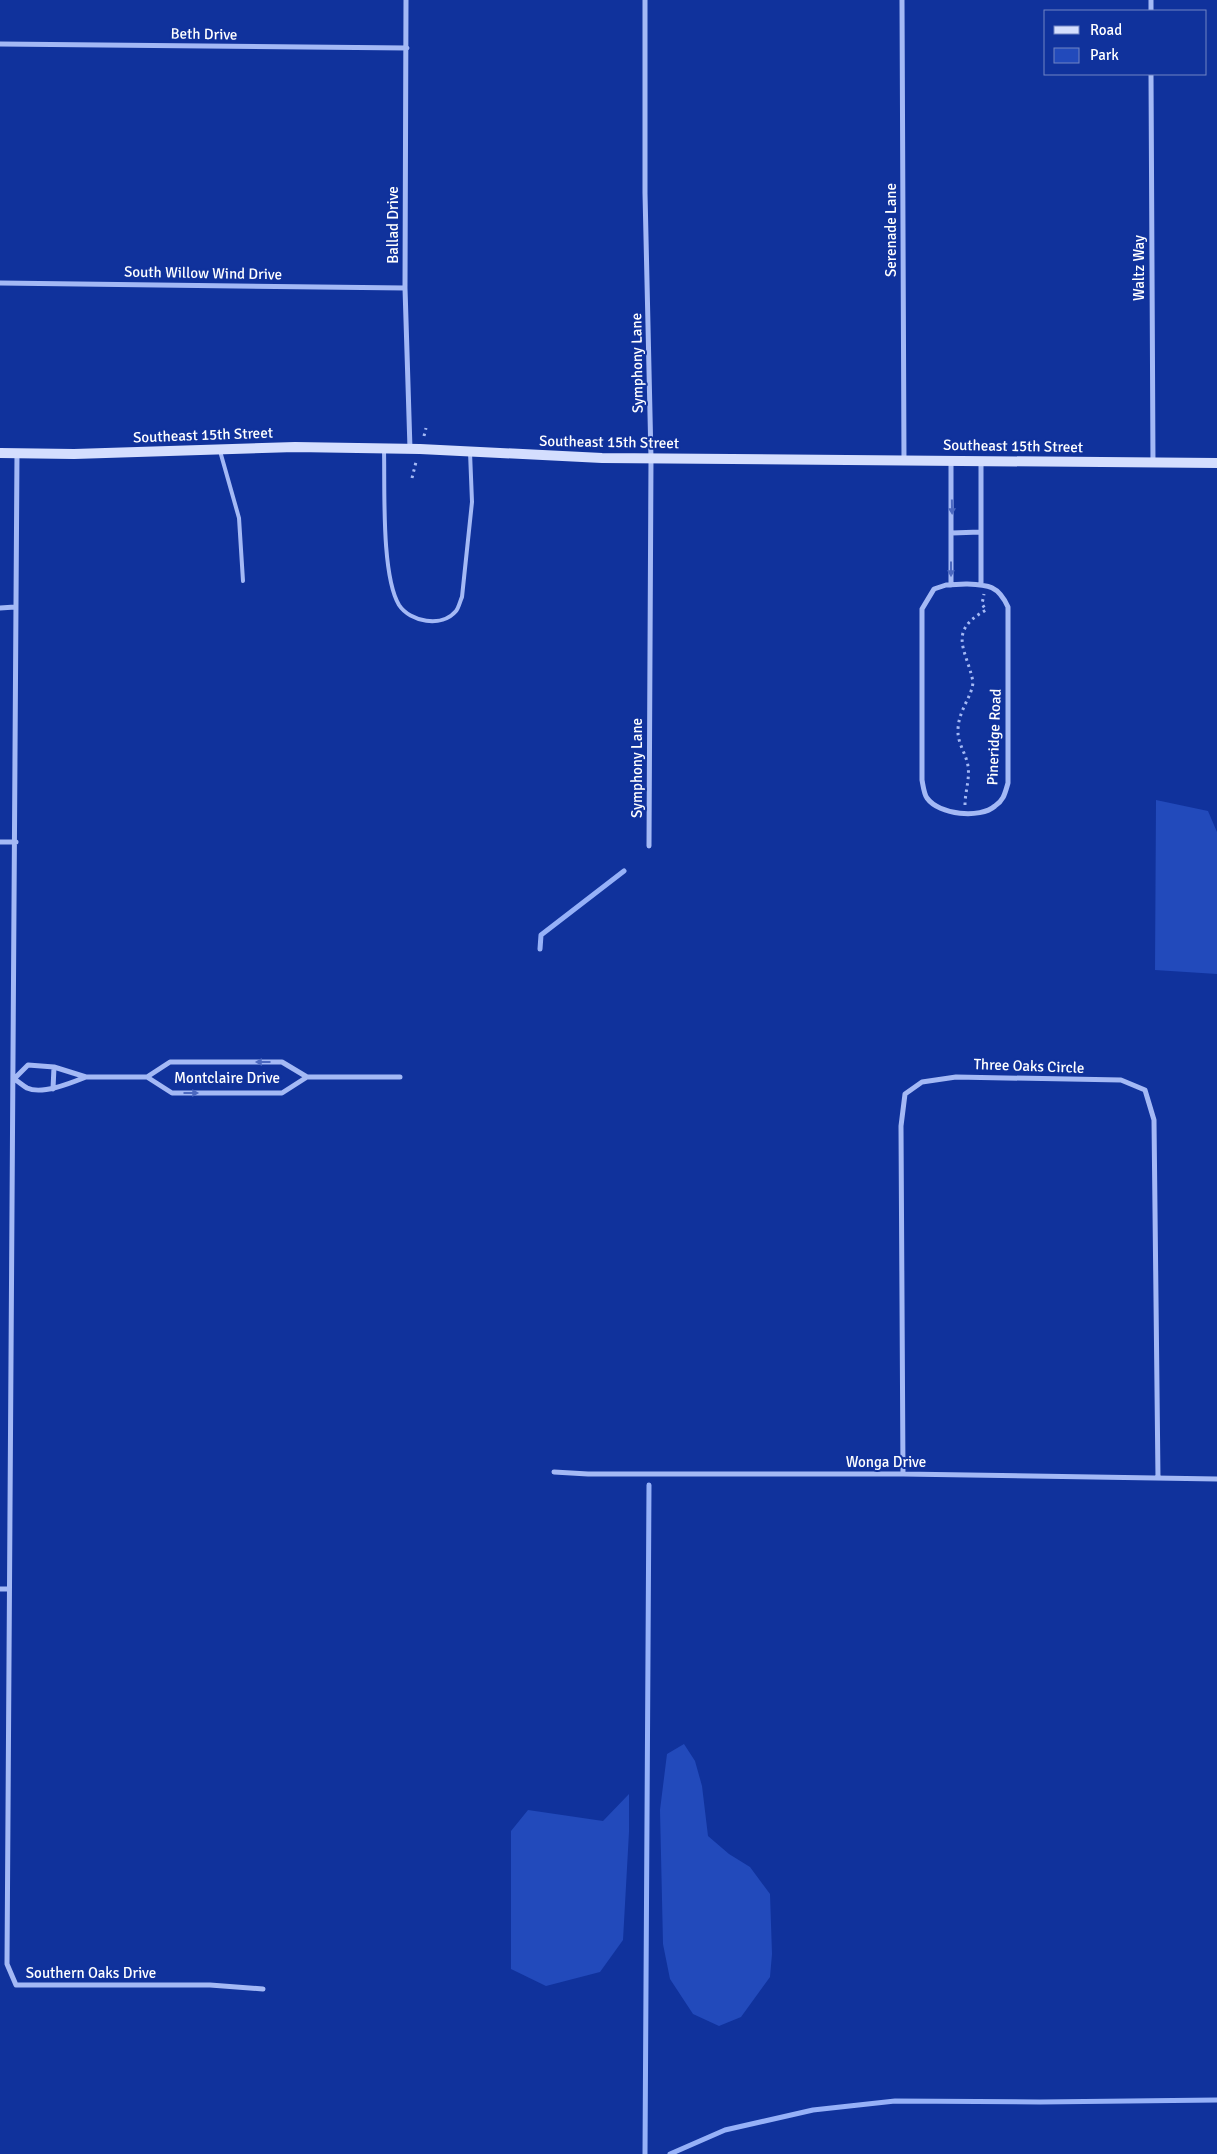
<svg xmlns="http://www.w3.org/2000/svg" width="1217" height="2154" viewBox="0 0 1217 2154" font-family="Signika,sans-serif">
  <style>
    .green { fill: #224abb }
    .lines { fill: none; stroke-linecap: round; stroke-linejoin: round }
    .stream { stroke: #96b1f8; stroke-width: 5 }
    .path { stroke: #a4b9f5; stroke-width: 3; stroke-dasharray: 2.5 4; stroke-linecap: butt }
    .lane { stroke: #a4b9f5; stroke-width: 4 }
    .street { stroke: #a4b9f5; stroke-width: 5 }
    .secondary { stroke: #d4defe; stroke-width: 10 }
    .oneway { fill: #4b68c0 }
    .labels { text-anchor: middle; stroke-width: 4; stroke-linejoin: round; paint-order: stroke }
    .street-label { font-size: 15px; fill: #fff; stroke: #10329c }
  </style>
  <rect width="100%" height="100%" fill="#10329c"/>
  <path class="green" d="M1156 800 1208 811 1217 832V974L1155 970Z
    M684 1744 695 1761 702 1786 708 1836 729 1854 750 1867 770 1894 772 1954 770 1977 741 2017 719 2026 693 2014 670 1979 663 1944 660 1810 667 1754Z
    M629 1794V1832L623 1940 600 1972 546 1986 511 1969V1831L528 1810 603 1821Z"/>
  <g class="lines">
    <path class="stream" d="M540 949 541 935 624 871
      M645 2154 649 1485
      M670 2154 725 2130 813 2110 895 2101 1040 2102 1217 2100"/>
    <path class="path" d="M424 436 426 428
      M412 478 416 462
      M965 805C965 792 970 779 968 766 966 753 957 743 958 729 959 709 972 697 973 682 967 650 946 632 986 610L982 604 984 594"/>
    <path class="lane" d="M384 450C385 486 381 575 399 605 410 622 442 628 456 611 459 607 460 601 462 597L472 502 470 452
      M220 451 239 518 243 581"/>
    <path class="street" d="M406 0 405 288 410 449
      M645 0V193L651 458 649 846
      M902 0 904 460
      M1151 0V11
      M0 44 407 48
      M1151 74 1153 462
      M0 283 405 288
      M17 453 7 1964 16 1985H210L263 1989
      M981 461V585
      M952 533 980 532
      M966 584C988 585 998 585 1008 607V783C1005 793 1004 800 995 806 980 819 939 815 927 798 924 794 923 785 922 780V609L934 589 946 585Z
      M951 585V461
      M0 608 15 607
      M0 842H16
      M86 1077C71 1083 42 1095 27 1088 22 1085 18 1081 14 1079L28 1065 54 1067 86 1077H147L170 1062H282L307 1077H400
      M147 1077 172 1093H282L307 1077
      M53 1089 54 1067
      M554 1472 588 1474H903L1217 1479
      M903 1474 901 1126 905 1094 922 1082 956 1077 1121 1080 1145 1090 1154 1120 1158 1478
      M0 1589H9"/>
    <path class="secondary" d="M0 453 74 454 295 447 420 449 602 458 1217 463"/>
  </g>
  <defs><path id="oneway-solid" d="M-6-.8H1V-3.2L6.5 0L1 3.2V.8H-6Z" transform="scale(1.25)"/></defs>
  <g class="oneway">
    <use href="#oneway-solid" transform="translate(952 507) rotate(89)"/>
    <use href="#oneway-solid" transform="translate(951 569) rotate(90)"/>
    <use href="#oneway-solid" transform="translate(263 1062) rotate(180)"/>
    <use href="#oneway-solid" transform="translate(191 1093)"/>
  </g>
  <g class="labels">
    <g class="street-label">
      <text transform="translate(204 34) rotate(1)" y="5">Beth Drive</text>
      <text transform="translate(393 225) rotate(-90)" y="5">Ballad Drive</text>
      <text transform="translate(891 230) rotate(-90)" y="5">Serenade Lane</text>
      <text transform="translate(1139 268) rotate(-90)" y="5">Waltz Way</text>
      <text transform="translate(203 273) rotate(1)" y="5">South Willow Wind Drive</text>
      <text transform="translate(637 363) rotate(-91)" y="5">Symphony Lane</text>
      <text transform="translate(203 435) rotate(-2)" y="5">Southeast 15th Street</text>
      <text transform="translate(609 442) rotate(1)" y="5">Southeast 15th Street</text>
      <text transform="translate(1013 446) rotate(1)" y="5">Southeast 15th Street</text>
      <text transform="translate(994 737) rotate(-88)" y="5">Pineridge Road</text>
      <text transform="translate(637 768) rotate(-90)" y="5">Symphony Lane</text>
      <text transform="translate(1029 1066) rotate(2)" y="5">Three Oaks Circle</text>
      <text x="227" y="1083">Montclaire Drive</text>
      <text x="886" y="1467">Wonga Drive</text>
      <text x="91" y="1978">Southern Oaks Drive</text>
    </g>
  </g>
  <rect x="1044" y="10" width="162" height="65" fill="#10329c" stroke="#7084c4"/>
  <rect x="1054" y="26" width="25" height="8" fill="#d4defe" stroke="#7084c4"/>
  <text x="1090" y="35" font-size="15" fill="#ffffff">Road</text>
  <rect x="1054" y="48" width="25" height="15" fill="#224abb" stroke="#7084c4"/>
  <text x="1090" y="60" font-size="15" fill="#ffffff">Park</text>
</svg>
